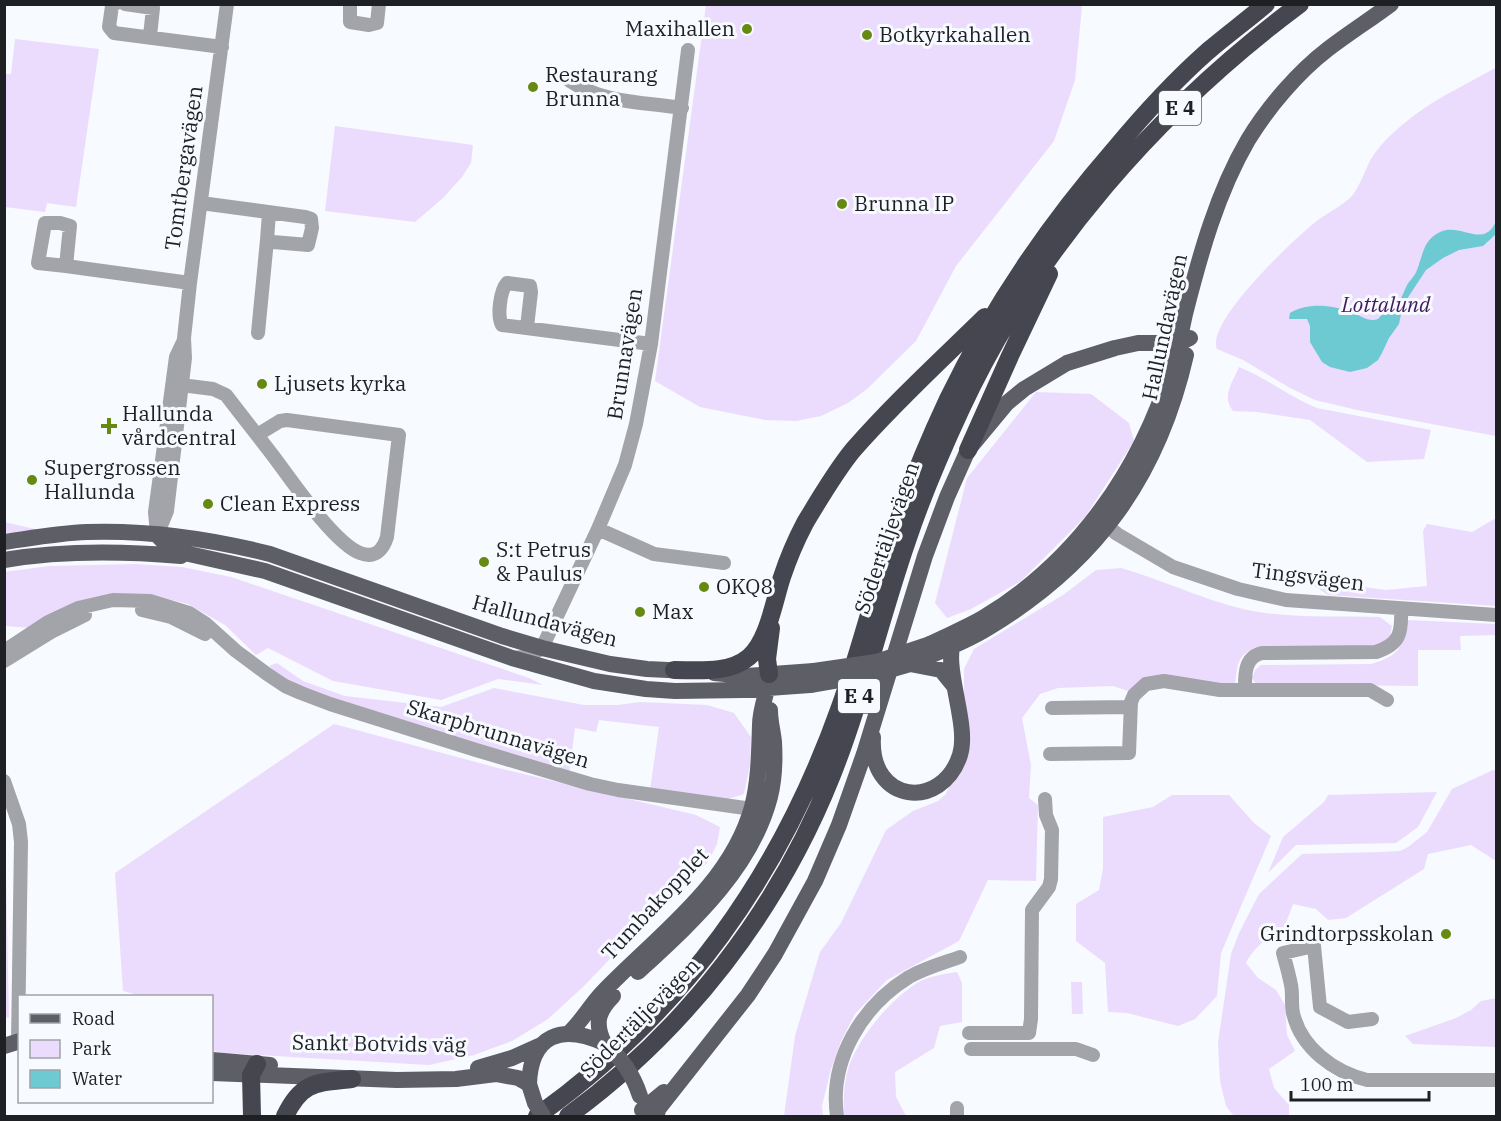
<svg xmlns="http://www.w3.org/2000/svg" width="1501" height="1121" viewBox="0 0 1501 1121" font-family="'IBM Plex Serif',serif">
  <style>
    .green { fill: #ebdcfd }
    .water { fill: #6dc9d2 }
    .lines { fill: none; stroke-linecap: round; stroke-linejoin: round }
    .minor { stroke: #a3a4a9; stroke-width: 14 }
    .major { stroke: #5d5e66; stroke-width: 16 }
    .highway { stroke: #45464f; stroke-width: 18 }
    .major-bridge { stroke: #5d5e66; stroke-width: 16 }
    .poi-dot { fill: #668a11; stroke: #f7fafe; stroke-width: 2 }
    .labels { text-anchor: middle; stroke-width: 6; stroke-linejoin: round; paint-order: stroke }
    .shield { fill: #f7fafe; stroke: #5f6165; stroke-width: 1.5 }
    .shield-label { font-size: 20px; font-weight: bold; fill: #1e2024 }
    .poi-label { font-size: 21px; fill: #1e2024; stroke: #f7fafe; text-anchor: start }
    .street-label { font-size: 21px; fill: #1e2024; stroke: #f7fafe }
    .park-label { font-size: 21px; font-style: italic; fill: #40195e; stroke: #f7fafe }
  </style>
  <rect width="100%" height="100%" fill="#f7fafe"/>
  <path class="green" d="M1073 4 1082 6 1075 80 1054 141 956 266 916 341 867 389 848 403 821 416 796 421 765 420 700 407 655 381 706 5Z
    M15 39 99 49 76 207 47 203 45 212 5 207V74H11Z
    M1495 68H1496V436L1357 410 1315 400 1290 388 1243 360 1217 349C1205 322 1296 237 1318 220 1329 212 1343 205 1352 196 1360 186 1365 170 1371 159 1382 141 1399 127 1416 114 1440 96 1469 83 1495 68Z
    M335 126 473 145 471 163 462 177 443 198 415 222 325 211Z
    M1239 367C1266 378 1290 397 1317 408L1431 430 1424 459 1367 462 1310 420 1257 412 1233 411C1221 396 1233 382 1239 367Z
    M1036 392 1091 394 1129 423 1134 441 1085 517 1021 581 971 609 947 618 935 603 967 478Z
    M1496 518V606L1328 595 1304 579 1386 590 1427 586 1423 531 1427 524 1472 532Z
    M4 522 35 529 29 532 5 536Z
    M135 564 182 567 231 577 529 678 543 685 498 679 441 700 333 681 268 648 256 655 225 625 188 604 147 594 118 595 31 628 5 626 4 572 49 566Z
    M1121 568C1170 582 1215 606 1265 613 1303 618 1342 616 1380 617L1392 626 1389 641 1377 647 1256 648C1236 655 1238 665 1235 684L1144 678 1128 691 1113 686 1058 688 1040 694 1022 718 1031 765 1029 798 1038 805 1036 881 988 880 959 941 887 980 855 1014 841 1041 831 1069 822 1106 823 1116H784L795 1036 820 952 841 923 886 830 913 811 938 801 946 794 969 743 964 710V669L974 649 1063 595 1096 570Z
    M1408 620 1496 624V635L1460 636 1461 650H1418V686L1256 684 1252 678 1255 670 1261 665 1371 664C1400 656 1402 647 1408 620Z
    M277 663 303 681 345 696 441 707 494 688 584 705H618L640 702 707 705 734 713 751 737 750 765 744 794 728 799 650 790 659 727 599 720 596 732 575 728 569 774 287 684 269 666Z
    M334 724 498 768 696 815 720 827 717 844 708 862 633 935 583 987 548 1019 512 1041 474 1055 429 1065 223 1053 212 1051V996H142L123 991 115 873Z
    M1493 770H1496V861L1471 845 1428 854 1424 869 1346 918 1328 920 1316 909 1293 904 1283 931C1266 938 1254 947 1246 963L1258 978 1276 990 1285 1005 1287 1035 1295 1051 1269 1069 1274 1088 1289 1105V1116H1234L1226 1106 1220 1081 1218 1043 1231 954 1239 933 1259 894 1302 854 1380 852 1400 851 1408 847 1427 832 1452 789Z
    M1437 792 1418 827 1396 843 1296 845 1268 873 1283 837 1324 802 1328 795Z
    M1172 795H1229L1254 823 1271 836 1221 953 1217 996 1195 1019 1178 1026 1127 1013 1108 1012 1105 963 1076 941V904L1099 890 1103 869V817L1153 807Z
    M5 828 9 1017 5 1018H4Z
    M957 972 962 983V1022L940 1026 934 1048 895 1072 896 1097 906 1116H844C843 1099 844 1082 849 1066 860 1036 890 1000 917 983 929 976 944 974 957 972Z
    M1082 982 1083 1014H1072L1071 982Z
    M1496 998V1047L1413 1044 1405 1036 1456 1018 1471 1010 1481 1001Z"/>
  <path class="water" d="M1496 221V234L1483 246 1459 250 1443 258 1426 270 1403 305 1399 324 1389 338 1382 353 1378 360 1367 368 1350 372 1330 367 1322 362 1310 342V326L1307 319H1289L1290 313C1307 302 1333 305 1351 312 1360 315 1369 323 1378 319 1384 311 1394 310 1399 302 1402 297 1404 291 1407 285 1410 280 1415 276 1417 270 1423 255 1423 240 1440 232 1461 222 1484 250 1496 221Z"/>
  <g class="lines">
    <path class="minor" d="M115 4 112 6 109 27 114 33 222 47
      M125 4 153 8 150 36
      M350 4V22L369 25 377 23 379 4
      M570 81C602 103 644 102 682 108
      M201 203 305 217 311 219 312 228 308 245 273 242 267 240 269 213
      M66 266 38 263 45 223H60L70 226 66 266 190 283
      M527 327 531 292 530 286 507 283C500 291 497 316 502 325L651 344
      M258 333 267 240
      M173 384 213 389 226 395C242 416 258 436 274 457 292 481 334 543 360 553 375 559 383 550 387 537L399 435 287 420 280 421 257 435
      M1099 519 1117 534 1173 567 1238 589 1286 600 1496 615
      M598 529 654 554 724 563
      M157 534 155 512 176 357 184 340
      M157 535 167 511 185 358 184 338 190 283 227 4
      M142 610 171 617 205 634
      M4 651 48 622 78 608 113 600 150 601 189 613 206 624 236 651 267 674 285 686 301 693 330 704 476 750 590 784 618 790 759 810
      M514 658 530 656 542 648 598 529 625 465 636 424 651 344 688 50
      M4 661 51 632 85 615
      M1387 700 1370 690H1245C1245 675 1244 657 1262 653L1376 652C1400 644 1402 633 1401 609
      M1052 708 1129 707
      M1050 754 1129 753 1131 702 1134 695 1146 684 1164 681 1220 690H1245
      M4 781 19 824 21 842 18 1041
      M1372 1019 1348 1022 1320 1007 1314 946 1283 953C1286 964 1289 974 1291 985 1293 994 1291 1004 1293 1013 1301 1048 1334 1072 1367 1080H1496
      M969 1033H1029L1031 1019 1032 910 1049 887 1051 879 1052 830 1046 815 1045 799
      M971 1049H1076L1093 1055
      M837 1116C829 1060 862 1006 909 977 925 968 943 963 960 957
      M957 1116V1108"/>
    <path class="major" d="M157 535 170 548 180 552 265 571 512 658 594 681 646 689 675 691 743 690 810 685
      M4 542C32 538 59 533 87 532 148 530 211 539 270 554L502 636 542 648 610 664 647 669 688 671
      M4 560C63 550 122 551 181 556
      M930 644C948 635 966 628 983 618 1077 561 1140 471 1172 367 1178 350 1181 332 1185 314 1200 255 1217 193 1248 140 1268 107 1298 72 1328 49 1349 33 1371 19 1391 4
      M910 664C936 653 964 643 988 628 1096 563 1158 477 1186 355
      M910 664 941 670 954 686
      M714 673 746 676 814 671
      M873 737C869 804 942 811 960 755 970 723 941 665 955 637
      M638 972C691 923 751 870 770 797 774 781 775 759 774 742 773 731 770 722 770 710
      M569 1033C583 1020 591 1004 604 991 657 936 731 884 752 807 759 780 759 753 760 725 760 710 766 696 769 681
      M604 1043C595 1024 597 1012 613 996
      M4 1046 20 1041
      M212 1060 270 1065
      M478 1068 512 1058 541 1045
      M212 1073 397 1080 456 1079 496 1074 518 1078 529 1084C531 1034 562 1024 604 1043
      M642 1110 664 1092
      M656 1116 659 1108 748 995 775 954 815 881 839 825 864 754 925 556 947 497 968 450 1007 403 1024 389 1067 363 1115 348 1138 343H1179L1190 338"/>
    <path class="highway" d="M968 450 1010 356 1049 274
      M674 670C698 670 729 674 749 657 768 641 774 601 782 577 788 559 796 540 805 523 820 498 835 472 853 450 894 403 941 360 985 317
      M769 674 767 659 771 628
      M252 1116 251 1075 257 1064
      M285 1116C302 1081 316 1083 352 1079
      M537 1116C683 1012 780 876 840 707 859 654 873 598 890 544 906 495 926 446 948 399 992 308 1048 226 1114 150 1143 115 1174 81 1208 51 1227 35 1247 20 1266 4
      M568 1116C685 1031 778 911 832 775 862 699 880 619 907 541 922 496 941 452 961 409 1035 249 1159 109 1300 4"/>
    <path class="major-bridge" d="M814 671 876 662 930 644
      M810 685 879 673 910 664
      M604 1043C622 1058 633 1074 640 1096
      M529 1084 535 1103 543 1116"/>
  </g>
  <g class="poi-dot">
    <circle cx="747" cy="29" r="6"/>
    <circle cx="867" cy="35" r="6"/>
    <circle cx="533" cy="87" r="6"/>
    <circle cx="842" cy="204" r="6"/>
    <circle cx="262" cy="384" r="6"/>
    <path d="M106 417h6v6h6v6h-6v6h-6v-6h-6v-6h6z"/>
    <circle cx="32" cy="480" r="6"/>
    <circle cx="208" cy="504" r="6"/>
    <circle cx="484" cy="562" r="6"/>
    <circle cx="704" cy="587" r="6"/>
    <circle cx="640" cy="612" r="6"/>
    <circle cx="1446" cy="934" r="6"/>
  </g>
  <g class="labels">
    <g class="shield">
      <rect x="1159" y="91" width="42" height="34" rx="4.5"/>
      <rect x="838" y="679" width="42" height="34" rx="4.5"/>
    </g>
    <g class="shield-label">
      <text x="1180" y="115">E 4</text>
      <text x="859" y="703">E 4</text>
    </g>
    <g class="poi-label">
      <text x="735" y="36" text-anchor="end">Maxihallen</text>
      <text x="879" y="42">Botkyrkahallen</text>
      <text x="545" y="82">Restaurang<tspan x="545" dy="24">Brunna</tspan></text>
      <text x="854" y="211">Brunna IP</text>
      <text x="274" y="391">Ljusets kyrka</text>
      <text x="122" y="421">Hallunda<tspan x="122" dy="24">vårdcentral</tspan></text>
      <text x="44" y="475">Supergrossen<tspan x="44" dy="24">Hallunda</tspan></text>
      <text x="220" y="511">Clean Express</text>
      <text x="496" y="557">S:t Petrus<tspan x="496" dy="24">&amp; Paulus</tspan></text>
      <text x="716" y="594">OKQ8</text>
      <text x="652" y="619">Max</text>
      <text x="1434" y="941" text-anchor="end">Grindtorpsskolan</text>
    </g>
    <g class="street-label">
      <text transform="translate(184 168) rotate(-82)" y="7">Tomtbergavägen</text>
      <text transform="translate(1165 327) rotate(-78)" y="7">Hallundavägen</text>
      <text transform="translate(625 354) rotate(-81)" y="7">Brunnavägen</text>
      <text transform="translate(887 538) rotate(-71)" y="7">Södertäljevägen</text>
      <text transform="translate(1308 577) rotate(7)" y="7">Tingsvägen</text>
      <text transform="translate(545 621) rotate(15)" y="7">Hallundavägen</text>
      <text transform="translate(498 734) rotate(17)" y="7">Skarpbrunnavägen</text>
      <text transform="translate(655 904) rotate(-47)" y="7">Tumbakopplet</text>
      <text transform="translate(640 1018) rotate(-45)" y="7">Södertäljevägen</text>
      <text transform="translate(379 1044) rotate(1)" y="7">Sankt Botvids väg</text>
    </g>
    <g class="park-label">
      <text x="1386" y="312">Lottalund</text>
    </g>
  </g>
  <rect width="1501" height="1121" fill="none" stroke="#1e2024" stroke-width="12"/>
  <rect x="18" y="995" width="195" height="108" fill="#f7fafe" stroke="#a0a3a7" stroke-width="1.5"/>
  <rect x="30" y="1014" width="30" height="9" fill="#5d5e66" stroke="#a0a3a7" stroke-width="1.5"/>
  <text x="72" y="1025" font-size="18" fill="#1e2024">Road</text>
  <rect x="30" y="1040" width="30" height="18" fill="#ebdcfd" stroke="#a0a3a7" stroke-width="1.5"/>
  <text x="72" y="1055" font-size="18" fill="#1e2024">Park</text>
  <rect x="30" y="1070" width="30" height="18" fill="#6dc9d2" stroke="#a0a3a7" stroke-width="1.5"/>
  <text x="72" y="1085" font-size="18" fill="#1e2024">Water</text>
  <path d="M1291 1091v9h138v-9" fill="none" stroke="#1e2024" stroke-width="3"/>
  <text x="1300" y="1091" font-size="18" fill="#1e2024" stroke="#f7fafe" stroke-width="4.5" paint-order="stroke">100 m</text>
</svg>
